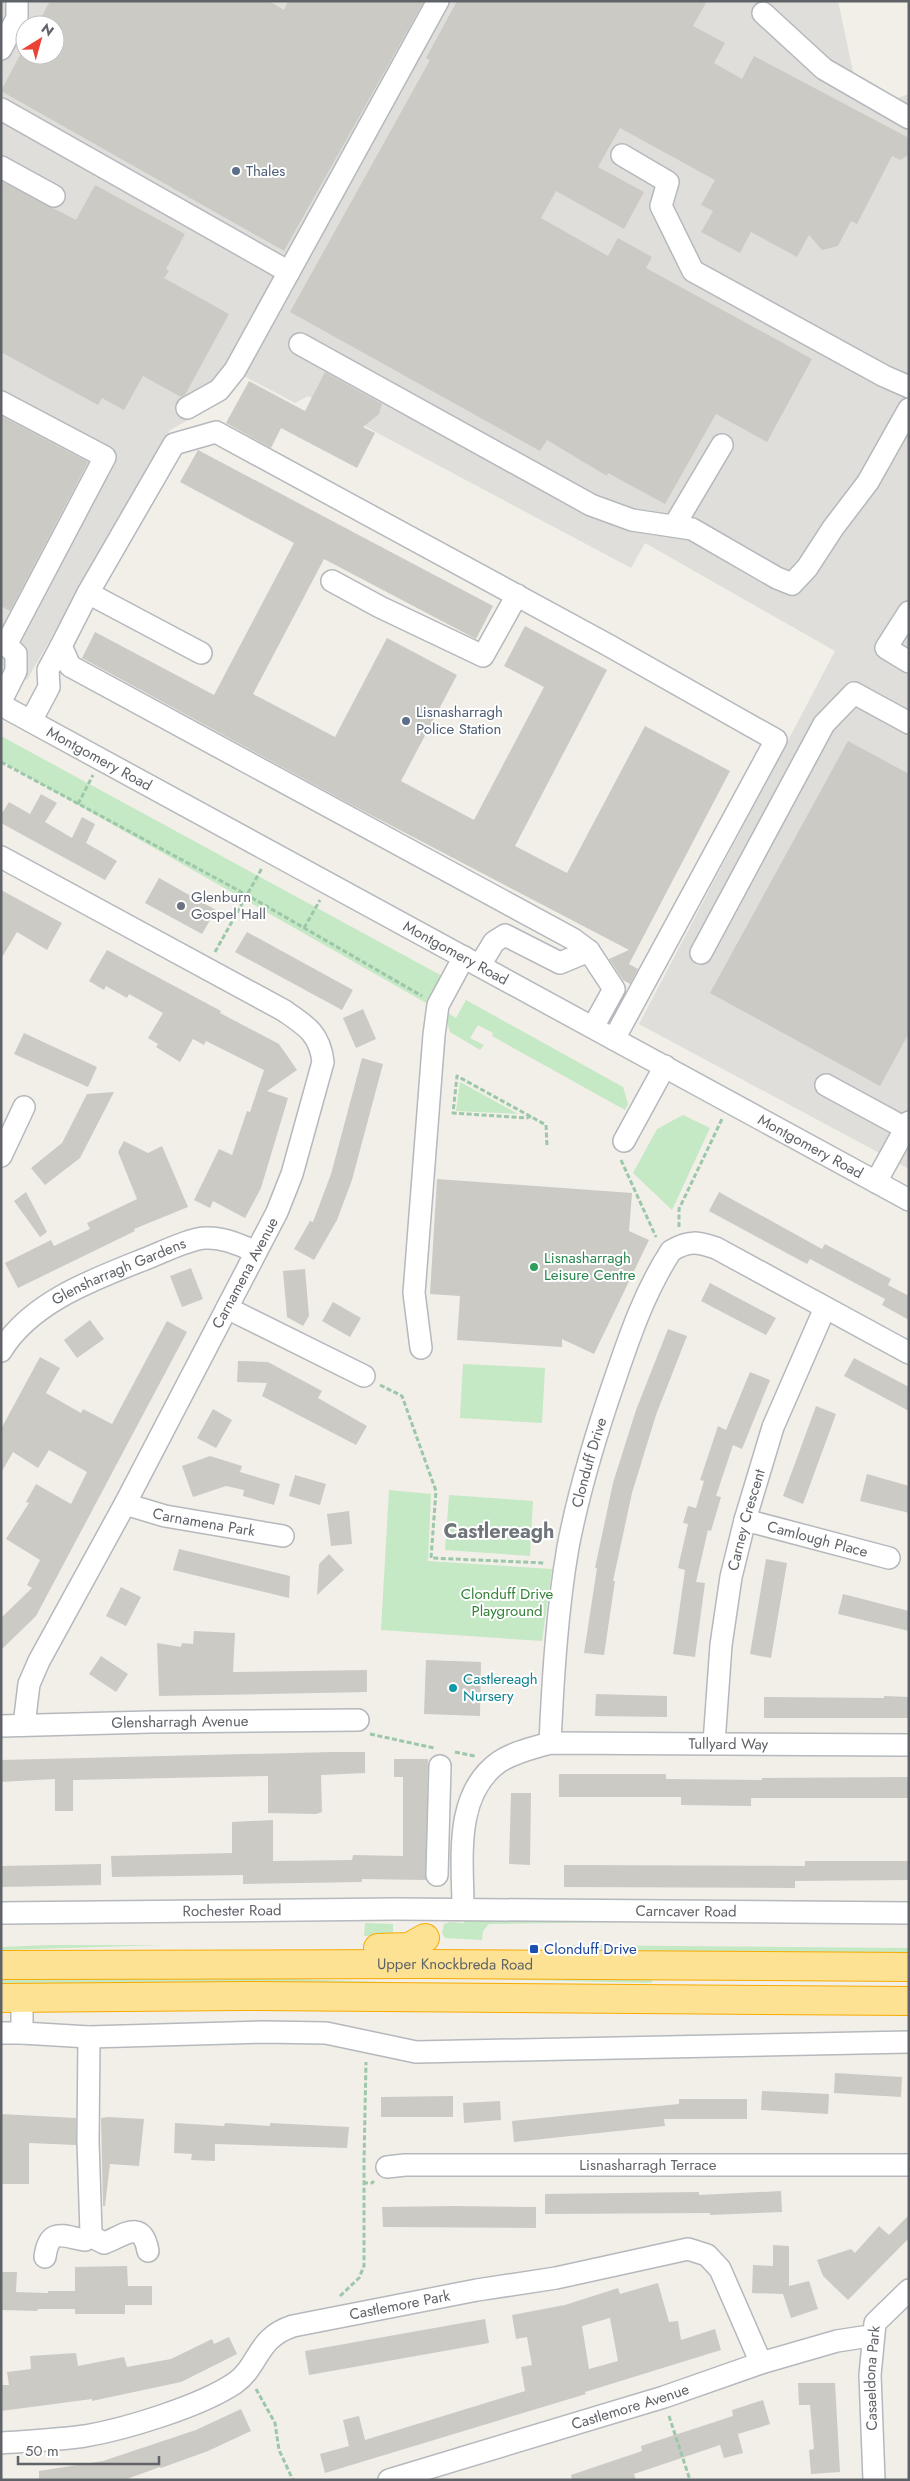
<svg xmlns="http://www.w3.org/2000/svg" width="910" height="2481" viewBox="0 0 910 2481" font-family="Jost,sans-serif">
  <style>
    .industrial { fill: #e0deda; fill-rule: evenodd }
    .green { fill: #c5e8c5 }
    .building { fill: #cccac5; fill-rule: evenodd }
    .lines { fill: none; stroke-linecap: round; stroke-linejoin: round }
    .minor-casing { stroke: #b5b8bc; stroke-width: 24 }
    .highway-casing { stroke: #f9ab00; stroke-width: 30 }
    .path { stroke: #9cc7a9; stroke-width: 3; stroke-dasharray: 5 2.5; stroke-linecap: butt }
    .minor { stroke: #fff; stroke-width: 21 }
    .highway { stroke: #fde293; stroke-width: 28 }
    .service-dot { fill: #5c6f8a; stroke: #fff; stroke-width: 2 }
    .worship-dot { fill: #6b7280; stroke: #fff; stroke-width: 2 }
    .leisure-dot { fill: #2e9e5b; stroke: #fff; stroke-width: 2 }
    .culture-dot { fill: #0f9aa8; stroke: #fff; stroke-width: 2 }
    .transit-dot { fill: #1a4fb4; stroke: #fff; stroke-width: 2 }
    .labels { text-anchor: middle; stroke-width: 4; stroke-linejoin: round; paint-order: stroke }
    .service-label { font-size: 15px; fill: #4e5e75; stroke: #fff; text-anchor: start }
    .street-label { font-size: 15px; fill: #5f6368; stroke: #fff }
    .worship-label { font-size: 15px; fill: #5b616d; stroke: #fff; text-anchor: start }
    .leisure-label { font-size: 15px; fill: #27864d; stroke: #fff; text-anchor: start }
    .park-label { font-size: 15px; fill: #348238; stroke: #fff }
    .culture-label { font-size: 15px; fill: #0d838f; stroke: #fff; text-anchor: start }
    .transit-label { font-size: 15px; fill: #164399; stroke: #fff; text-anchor: start }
    .district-label { font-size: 20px; font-weight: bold; fill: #70757a; stroke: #fff }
  </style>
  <rect width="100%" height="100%" fill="#f1efe8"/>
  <path class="industrial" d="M1 1H838L855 81 892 100 909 94V1169L639 1024 835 651 645 543 631 568 308 396 295 403 244 376 217 404 170 430 27 680 1 674ZM25 25H55V55H25Z"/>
  <path class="green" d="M1 736 444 977 428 1004 1 761Z
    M466 1000 623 1087 628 1104 625 1110 492 1036 493 1033 478 1025 470 1038 484 1045 480 1050 450 1032 447 1021 448 1013 456 1018Z
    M460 1082 518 1114 456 1111Z
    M683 1115 710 1128 672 1210 633 1173 657 1129Z
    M463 1364 545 1368 542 1423 460 1418Z
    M389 1490 431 1494 428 1561 552 1569 542 1641 381 1630Z
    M449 1495 533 1501 530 1556 445 1550Z
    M466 1917 701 1921 489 1924 483 1931 482 1940 445 1938 442 1933 444 1924 450 1922 464 1923Z
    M365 1923 393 1924V1936H364Z
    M49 1945H164L1 1950V1947Z
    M566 1945 909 1948V1953L586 1950H574Z
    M656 1975 651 1983 452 1978Z
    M235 1977 385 1982 377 1985 1 1987V1978Z"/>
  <path class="building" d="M50 1H269L284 10 288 1H424L284 251 1 91 20 55H55V25H37Z
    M457 1H707L693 26 725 43 714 63 742 79 754 56 909 138V155L900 160 892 156 857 224 851 221 838 246 822 250 809 235 797 257 751 232 740 253 701 232 713 211 701 205 715 180 620 128 598 167 644 192 624 229 556 191 541 218 608 256 618 238 652 257 646 268 812 359 767 442 716 414 665 504 608 473 607 476 547 440 540 451 290 312 430 60 426 58Z
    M1 181 76 220 95 185 185 234 166 269 169 271 164 278 229 314 185 395 181 397 143 376 124 410 102 398 98 405 1 352Z
    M325 372 382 404 379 414 363 427 375 433 357 468 281 428 271 448 226 423 249 381 305 411Z
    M1 416 88 462 10 611 1 606Z
    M198 450 493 606 476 639 324 559 253 694 335 737 387 638 457 675 401 781 474 820 544 687 504 666 525 626 607 670 515 846 567 873 645 726 730 771 629 964 638 969 630 984 623 980 609 959 629 950 350 804 82 658 95 632 214 695 294 543 180 482Z
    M848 741 909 774V1033L880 1086 710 993Z
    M41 794 57 803 45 822 72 838 82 817 95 824 86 843 117 861 105 880 1 823V815L9 802 30 814Z
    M159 878 216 910 202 934 145 903Z
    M1 890 62 923 47 950 17 932 1 959Z
    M247 932 353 990 342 1010 235 952Z
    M107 950 221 1011 220 1013 279 1044 297 1070 267 1091 288 1098 261 1188 245 1218 213 1201 210 1208 194 1200 219 1149 232 1155 247 1111 250 1112 264 1070 206 1041 204 1045 193 1039 180 1062 156 1047 158 1044 148 1038 163 1013 129 994 127 998 106 986 104 990 89 981Z
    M363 1009 376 1039 356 1048 343 1018Z
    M24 1033 97 1067 88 1087 14 1054Z
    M362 1058 383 1064 352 1180 337 1220 314 1260 294 1249 310 1221 313 1222 331 1174Z
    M114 1092 80 1158 45 1185 31 1168 62 1143 87 1094Z
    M124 1141 148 1153 162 1146 188 1207 134 1229 135 1231 18 1288 5 1263 51 1240 54 1246 90 1229 87 1223 137 1199 118 1152Z
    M437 1179 632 1193 629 1231 649 1240 594 1354 562 1339V1347L457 1340 460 1296 430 1294Z
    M26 1192 47 1232 40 1237 14 1201Z
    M719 1192 822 1249 825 1244 891 1279 888 1285 909 1296V1320L882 1305 885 1299 810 1259 807 1264 709 1211Z
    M191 1268 203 1299 182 1307 170 1276Z
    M305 1269 309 1316 303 1326 287 1317 283 1271Z
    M710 1283 776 1318 766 1335 701 1301Z
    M333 1302 361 1318 350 1337 322 1321Z
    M90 1320 104 1339 77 1358 64 1340Z
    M167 1321 187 1332 36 1616 1 1650V1618L32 1588 27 1585 40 1560 6 1539 29 1503 26 1502 36 1484 71 1504 87 1472 49 1450 38 1468 13 1452 1 1473V1429L40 1357 60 1368 46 1393 81 1413 83 1409 112 1424Z
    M668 1329 687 1336 656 1415 632 1493 613 1581H615L604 1655 584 1653 597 1568H595L613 1483 636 1410Z
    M854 1358 909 1387V1411L844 1376Z
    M238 1361 268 1362 322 1391 318 1398 367 1426 356 1445 262 1396 267 1383 237 1382Z
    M750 1372 770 1380 742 1449 733 1445 716 1496 721 1497 711 1531 708 1530 696 1582 705 1583 695 1657 673 1654 685 1570 678 1568 688 1524 683 1523 688 1506 696 1508 704 1481 700 1480 718 1426 726 1430Z
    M816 1406 836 1414 803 1504 783 1496Z
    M213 1409 232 1420 216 1448 197 1438Z
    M210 1456 242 1466 240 1472 280 1484 274 1505 243 1496 244 1490 226 1486 193 1497 182 1466Z
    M867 1474 909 1486V1513L860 1501Z
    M295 1475 326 1484 320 1505 289 1496Z
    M349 1511 352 1544 331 1546 327 1514Z
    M179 1549 290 1576 289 1598 173 1570Z
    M329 1554 344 1570 317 1595 319 1564Z
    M766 1559 787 1563 771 1658 750 1654Z
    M121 1587 141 1597 126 1626 106 1616Z
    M843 1594 909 1611V1631L838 1614Z
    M194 1631 235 1633 233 1672 367 1670V1692L159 1696 157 1643 181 1647 182 1643 193 1644Z
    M101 1656 128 1674 116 1692 89 1674Z
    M426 1660 481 1662 480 1716 424 1714Z
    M596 1694 667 1696V1717L595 1716Z
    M884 1696 909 1697V1718H764V1697L884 1698Z
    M332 1752H365V1773L321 1775 322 1812 316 1814 268 1813V1776L73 1780V1811H55V1779L1 1782V1760Z
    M394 1759H428L426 1880 362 1879V1882L243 1884V1875L112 1877 111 1856 232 1853V1822L273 1820V1861L352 1860 353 1855 403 1856V1777H394Z
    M559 1774H666V1779L762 1780V1778L909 1777V1798H751V1806L681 1805V1797H559Z
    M511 1793H531L530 1865 509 1864Z
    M805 1861H909V1880L795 1881V1888L564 1887V1865L805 1866Z
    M101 1864V1885L1 1887V1866Z
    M835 2073 902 2077 901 2097 834 2093Z
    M762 2091 829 2094 828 2114 761 2110Z
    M453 2096V2117H381V2097Z
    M679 2099H747V2119H664L665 2126 514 2142 512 2121 679 2104Z
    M500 2101 501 2120 464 2123 463 2103Z
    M1 2114 76 2118V2145L29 2143V2184H1Z
    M108 2117 144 2119 139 2166 110 2164 105 2206H103L101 2118Z
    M175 2123 224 2126 225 2123 270 2126V2123L349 2127 347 2148 215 2144V2161L191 2160 192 2154 174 2153Z
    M781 2191 782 2212 710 2215V2213L545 2214V2194L699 2192V2195Z
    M454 2206 536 2207V2228L383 2227 382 2207Z
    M909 2215V2238L848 2300 823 2276 817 2260 851 2249 855 2253 879 2226 889 2235Z
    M773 2245 789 2246V2286L809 2281 818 2309 791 2318 783 2294 752 2293 753 2265 773 2266Z
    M127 2266 128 2286H152V2305H125V2314H75V2309H38L37 2311 1 2310V2272H17L16 2292 48 2293V2291H75V2267Z
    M658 2283 669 2322 678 2321 681 2340 715 2329 721 2350 585 2392 586 2394 325 2473 320 2454 349 2446 343 2420 359 2416 365 2440 525 2391 521 2367 532 2365 527 2337 516 2339 512 2315 565 2305 618 2288 620 2294ZM610 2318 618 2361 589 2369 582 2326Z
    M485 2319 489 2343 309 2375 305 2351Z
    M229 2337 237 2354 181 2382 92 2401V2399L1 2411V2385H9L7 2372 31 2369 30 2356 76 2353 78 2366 124 2357 127 2367 171 2359 212 2339 214 2344Z
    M798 2383H835L840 2472 811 2474 809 2450 814 2449 810 2405H799Z
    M763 2400 770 2424 738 2434 743 2453 724 2458 720 2445 634 2474 636 2480H572L571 2475 642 2451 641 2446 733 2416 732 2410Z
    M241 2409 251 2431 208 2451 161 2468 160 2467 124 2480H39V2471L103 2461 196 2430Z"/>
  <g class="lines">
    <defs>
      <g id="minor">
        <path d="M763 13 824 69 909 118"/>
        <path d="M1 49 17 18V1"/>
        <path d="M1 109 289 272"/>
        <path d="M622 155 668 182 661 206 693 271 884 376 909 387"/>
        <path d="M1 167 54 196"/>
        <path d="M300 344 591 505 632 520 692 529 777 578 792 584 807 568 833 528 868 482 909 409"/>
        <path d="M1 402 105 457 7 643"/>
        <path d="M187 408 219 390 235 370 438 1"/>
        <path d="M674 526 722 445"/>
        <path d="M332 581 380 607 483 656 517 595"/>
        <path d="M88 593 201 653"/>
        <path d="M909 612 886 648 909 662"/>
        <path d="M1 640 16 654V671L1 701"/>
        <path id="s1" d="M1 705 909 1200"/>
        <path d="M31 721 49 687 48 670 61 646"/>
        <path d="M1 857 283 1010C305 1025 320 1033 323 1062L292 1174 277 1212 125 1504 39 1661 29 1684 24 1725"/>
        <path d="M701 953 824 724 854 693 909 723"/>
        <path d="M480 965 494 942 505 935 560 963 589 951"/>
        <path d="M593 1027 614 989 589 951 573 939 70 666 61 646 88 593 174 444 216 432 608 645 776 740 614 1039"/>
        <path d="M826 1085 905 1128"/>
        <path d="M624 1141 665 1066"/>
        <path d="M1 1156 24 1107"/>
        <path d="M876 1182 909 1122"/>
        <path d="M227 1308 364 1376"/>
        <path d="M421 1348 414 1293 434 1035 438 1005 464 957"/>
        <path id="s2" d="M1 1351C32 1300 98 1278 150 1257 165 1251 189 1239 205 1238 223 1237 240 1245 256 1252"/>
        <path id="s3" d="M125 1504 165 1516 283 1536"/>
        <path id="s4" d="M745 1520 889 1558"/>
        <path id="s5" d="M1 1726 150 1722 358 1720"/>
        <path id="s6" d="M550 1743C553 1678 557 1611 568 1547 579 1490 596 1434 615 1379 630 1335 645 1291 671 1251 689 1240 697 1242 716 1248L909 1353"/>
        <path id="s7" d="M714 1743 721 1645 731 1577 745 1520 773 1427 825 1308"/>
        <path d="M437 1875 440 1766"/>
        <path id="s8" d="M463 1909C463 1860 453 1795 499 1762 514 1752 533 1748 550 1743L909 1745"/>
        <path id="s9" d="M1 1913 396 1909 909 1913"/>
        <path d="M1 2033H22V1997"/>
        <path d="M22 2033 89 2037 263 2032 326 2033 416 2052 909 2042"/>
        <path d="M89 2037 88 2141 91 2233"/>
        <path id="s10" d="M387 2167 405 2165H909"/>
        <path d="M45 2257C49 2226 64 2237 85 2240L91 2233 94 2238 104 2243C122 2237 142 2217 148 2251"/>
        <path id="s11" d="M1 2443C29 2441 57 2440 85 2436 126 2429 201 2406 235 2383 260 2365 256 2338 293 2326L477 2290 556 2278 688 2249 707 2255 720 2269 761 2363"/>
        <path id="s12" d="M389 2480 664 2397 761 2363 837 2341 863 2337 873 2338"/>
        <path id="s13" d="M874 2480 870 2375 875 2323 909 2290"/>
      </g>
      <g id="highway">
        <path d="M378 1948 409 1947 425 1938"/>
        <path id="s14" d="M1 1965 426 1964 909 1967"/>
        <path d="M1 1998 243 1996 909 2001"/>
      </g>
    </defs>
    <use href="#minor" class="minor-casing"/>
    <use href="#highway" class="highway-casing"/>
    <path class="path" d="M1 762 247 895 422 996
      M78 804 93 775
      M304 928 320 900
      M215 952 262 868
      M531 1116 527 1118 453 1113 457 1076 546 1125 547 1146
      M621 1160 656 1237
      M679 1227V1209L722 1119
      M380 1385 402 1396 436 1491 431 1558 545 1563
      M370 1734 434 1748
      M455 1752 475 1756
      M363 2183H372L374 2181
      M340 2296 359 2278 364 2266V2161L366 2062
      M256 2389 275 2423 279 2450 293 2480
      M669 2416 690 2480"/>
    <use href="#minor" class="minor"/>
    <use href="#highway" class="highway"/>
  </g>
  <g class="service-dot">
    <circle cx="236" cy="171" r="5"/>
    <circle cx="406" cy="721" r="5"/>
  </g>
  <circle class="worship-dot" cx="181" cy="906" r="5"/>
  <circle class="leisure-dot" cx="534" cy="1267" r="5"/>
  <circle class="culture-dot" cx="453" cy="1688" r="5"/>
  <rect class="transit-dot" x="529" y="1944" width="10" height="10" rx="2.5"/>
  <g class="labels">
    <g class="service-label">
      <text x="246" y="176">Thales</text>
      <text x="416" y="717">Lisnasharragh<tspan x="416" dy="17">Police Station</tspan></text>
    </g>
    <g class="street-label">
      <text dy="5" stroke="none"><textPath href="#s1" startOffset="112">Montgomery Road</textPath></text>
      <text dy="5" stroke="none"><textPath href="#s1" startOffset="518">Montgomery Road</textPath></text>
      <text dy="5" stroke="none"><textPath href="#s1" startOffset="922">Montgomery Road</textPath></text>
      <text transform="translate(245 1273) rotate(-62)" y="5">Carnamena Avenue</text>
      <text dy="5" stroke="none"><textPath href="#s2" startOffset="145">Glensharragh Gardens</textPath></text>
      <text dy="5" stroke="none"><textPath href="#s6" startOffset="284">Clonduff Drive</textPath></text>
      <text dy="5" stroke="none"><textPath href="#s7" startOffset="226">Carney Crescent</textPath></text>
      <text dy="5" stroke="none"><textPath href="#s3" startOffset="81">Carnamena Park</textPath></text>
      <text dy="5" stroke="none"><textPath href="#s4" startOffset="75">Camlough Place</textPath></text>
      <text dy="5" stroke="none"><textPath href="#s5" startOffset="179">Glensharragh Avenue</textPath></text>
      <text dy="5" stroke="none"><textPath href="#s8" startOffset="391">Tullyard Way</textPath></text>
      <text dy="5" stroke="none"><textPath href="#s9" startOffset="231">Rochester Road</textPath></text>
      <text dy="5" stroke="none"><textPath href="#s9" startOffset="685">Carncaver Road</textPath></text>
      <text dy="5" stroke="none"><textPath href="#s14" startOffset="454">Upper Knockbreda Road</textPath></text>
      <text dy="5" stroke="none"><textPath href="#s10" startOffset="261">Lisnasharragh Terrace</textPath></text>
      <text dy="5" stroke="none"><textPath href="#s11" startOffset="436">Castlemore Park</textPath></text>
      <text dy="5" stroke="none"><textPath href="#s13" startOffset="102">Casaeldona Park</textPath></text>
      <text dy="5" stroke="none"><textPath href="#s12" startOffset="252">Castlemore Avenue</textPath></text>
    </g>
    <g class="worship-label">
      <text x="191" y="902">Glenburn<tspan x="191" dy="17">Gospel Hall</tspan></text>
    </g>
    <g class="leisure-label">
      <text x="544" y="1263">Lisnasharragh<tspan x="544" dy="17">Leisure Centre</tspan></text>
    </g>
    <g class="park-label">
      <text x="507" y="1599">Clonduff Drive<tspan x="507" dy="17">Playground</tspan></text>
    </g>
    <g class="culture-label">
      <text x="463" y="1684">Castlereagh<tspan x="463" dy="17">Nursery</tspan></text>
    </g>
    <g class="transit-label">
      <text x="544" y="1954">Clonduff Drive</text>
    </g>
    <g class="district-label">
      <text x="499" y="1538">Castlereagh</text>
    </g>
  </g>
  <rect width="910" height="2481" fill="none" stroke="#5f6368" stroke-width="5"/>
  <g transform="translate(40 40) rotate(37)"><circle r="24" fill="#ffffff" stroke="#bfc1c3"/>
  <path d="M0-4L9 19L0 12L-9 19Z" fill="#ea4335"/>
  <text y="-8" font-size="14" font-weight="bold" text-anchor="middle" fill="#5f6368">N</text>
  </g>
  <path d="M18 2456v8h141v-8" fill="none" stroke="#5f6368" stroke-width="2.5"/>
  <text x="25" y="2456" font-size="15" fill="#5f6368" stroke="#ffffff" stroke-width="4" paint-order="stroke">50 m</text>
</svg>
